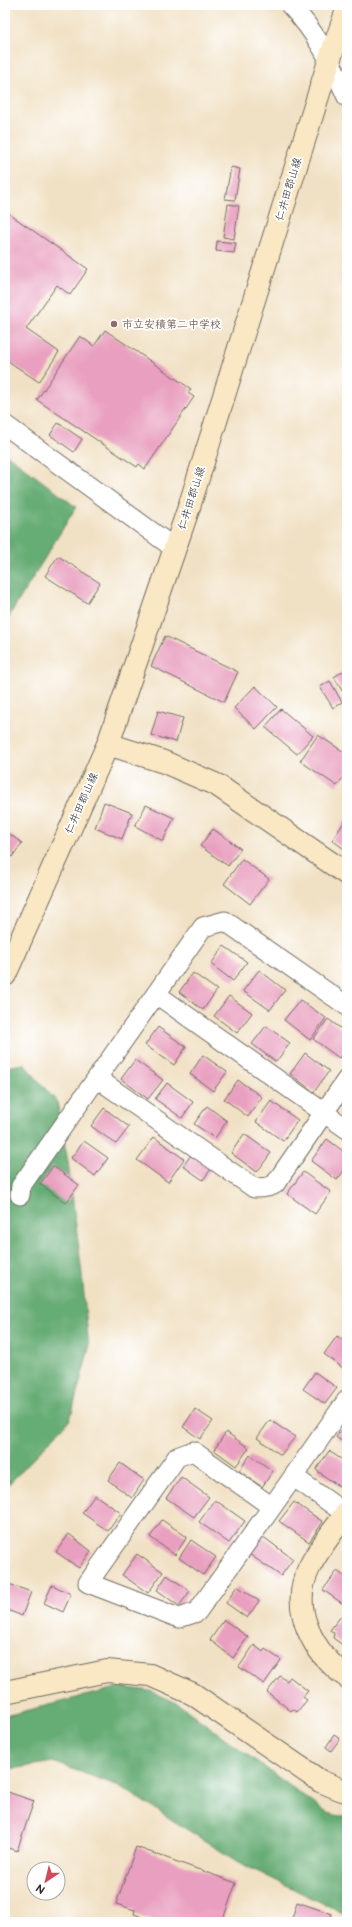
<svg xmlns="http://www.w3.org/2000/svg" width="352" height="1927" viewBox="0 0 352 1927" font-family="'Balsamiq Sans','Klee One',sans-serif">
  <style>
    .forest { fill: #66ac74; stroke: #486c50 }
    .building { fill: #e9a0c0 }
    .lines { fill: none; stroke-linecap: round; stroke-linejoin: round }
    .street-casing { stroke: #706b61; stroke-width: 21 }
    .secondary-casing { stroke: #706b61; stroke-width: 24 }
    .street { stroke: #fff; stroke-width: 19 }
    .secondary { stroke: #fae7c3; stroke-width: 22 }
    .education-dot { fill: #8d6e63; stroke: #fff; stroke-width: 1.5 }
    .labels { text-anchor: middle; stroke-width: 3.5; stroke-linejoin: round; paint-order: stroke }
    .street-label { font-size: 11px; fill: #2b2b2b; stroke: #fff }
    .education-label { font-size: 11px; font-weight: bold; fill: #785e54; stroke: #fff; text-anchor: start }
  </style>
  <rect width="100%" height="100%" fill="#fff"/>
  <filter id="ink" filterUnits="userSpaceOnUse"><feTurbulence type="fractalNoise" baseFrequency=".025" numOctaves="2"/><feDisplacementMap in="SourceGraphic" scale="8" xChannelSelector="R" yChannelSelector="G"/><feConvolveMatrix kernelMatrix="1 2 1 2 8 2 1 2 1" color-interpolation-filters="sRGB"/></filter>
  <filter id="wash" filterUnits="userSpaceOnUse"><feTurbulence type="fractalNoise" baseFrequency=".012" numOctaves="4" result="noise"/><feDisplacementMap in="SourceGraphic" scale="16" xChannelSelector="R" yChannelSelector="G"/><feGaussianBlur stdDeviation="0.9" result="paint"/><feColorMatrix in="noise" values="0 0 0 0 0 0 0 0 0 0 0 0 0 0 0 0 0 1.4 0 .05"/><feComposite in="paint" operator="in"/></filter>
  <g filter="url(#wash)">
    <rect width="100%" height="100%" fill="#f1e1c4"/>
    <path class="forest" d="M5 453 76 507 5 623Z
      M24 1064 57 1102 68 1162 82 1274 89 1348 70 1420 5 1488V1067Z
      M120 1687 151 1691 177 1703 327 1813 340 1816 347 1815V1915L238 1862 119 1786 53 1762 5 1770V1716Z"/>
    <g id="blocks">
      <path class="building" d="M231 167 240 169 235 200 225 199Z
        M228 204 239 206 234 239 223 237Z
        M5 211 88 269 70 295 57 285 26 329 59 352 39 382 5 359Z
        M217 241 236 243 234 253 216 251Z
        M105 330 191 389 188 393 194 397 145 469 139 464 137 467 37 400 80 336 94 346Z
        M58 423 82 439 74 452 50 435Z
        M58 556 100 583 87 603 45 576Z
        M165 636 238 672 224 702 151 666Z
        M345 670 347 673V699L334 677Z
        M330 681 342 702 333 708 320 687Z
        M255 686 277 707 256 729 234 708Z
        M281 709 313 736 297 754 265 727Z
        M158 711 183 718 176 742 151 735Z
        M318 735 347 754V772L337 786 300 761Z
        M104 802 132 813 122 839 95 828Z
        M146 805 174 818 163 841 135 826Z
        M347 818V851L332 840Z
        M213 829 241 849 228 866 200 846Z
        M5 831 22 843 12 857 5 852Z
        M242 859 269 879 250 904 224 884Z
        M224 946 247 962 233 981 211 964Z
        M259 970 285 990 270 1010 243 991Z
        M193 973 217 990 203 1010 179 992Z
        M229 996 252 1013 237 1033 214 1016Z
        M300 1000 326 1018 310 1040 284 1020Z
        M328 1019 347 1033V1046L339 1058 313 1039Z
        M266 1026 290 1043 276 1062 252 1044Z
        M158 1027 186 1047 174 1065 145 1045Z
        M305 1053 329 1071 314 1092 290 1074Z
        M203 1055 227 1072 213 1091 190 1074Z
        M135 1060 163 1080 148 1099 121 1079Z
        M238 1080 262 1097 248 1117 224 1099Z
        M167 1083 193 1102 182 1118 155 1099Z
        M271 1101 298 1120 283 1141 256 1122Z
        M207 1106 227 1121 215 1138 194 1124Z
        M104 1108 129 1127 116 1144 91 1126Z
        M244 1134 271 1153 257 1172 231 1153Z
        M154 1137 184 1159 168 1182 137 1160Z
        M327 1139 347 1154V1167L337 1180 311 1161Z
        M84 1141 108 1158 95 1176 71 1158Z
        M191 1155 211 1169 203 1180 183 1166Z
        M53 1166 79 1185 66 1203 40 1184Z
        M303 1172 331 1192 315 1214 287 1194Z
        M337 1336 347 1344V1371L324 1354Z
        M315 1372 337 1388 325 1404 303 1389Z
        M195 1409 213 1421 200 1439 183 1427Z
        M270 1420 295 1437 281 1455 257 1438Z
        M347 1422V1445L336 1437Z
        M226 1432 249 1448 236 1466 214 1450Z
        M329 1451 347 1463V1477L340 1487 316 1470Z
        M250 1455 273 1471 262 1487 239 1471Z
        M120 1463 144 1480 132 1498 108 1480Z
        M181 1477 209 1497 194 1517 166 1498Z
        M95 1495 121 1513 108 1531 82 1513Z
        M215 1500 245 1521 229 1543 199 1522Z
        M294 1502 323 1522 309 1542 279 1521Z
        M162 1520 187 1537 175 1555 150 1537Z
        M69 1534 91 1551 79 1568 56 1552Z
        M262 1536 293 1559 281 1576 249 1554Z
        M191 1540 216 1557 203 1575 179 1558Z
        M137 1554 163 1572 148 1593 122 1575Z
        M337 1571 347 1578 346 1606 323 1590Z
        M167 1575 190 1591 179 1606 157 1590Z
        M6 1583 31 1592 22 1616 5 1609Z
        M52 1585 71 1594 63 1612 44 1603Z
        M237 1586 259 1601 247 1618 226 1603Z
        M342 1615 347 1619V1648L333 1638 334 1633 330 1630Z
        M224 1620 248 1637 233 1658 210 1640Z
        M254 1645 263 1652 265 1649 281 1660 264 1684 239 1667Z
        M280 1676 287 1681 290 1677 308 1691 303 1697 307 1700 297 1712 293 1709 291 1711 267 1692Z
        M334 1735 340 1739 331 1751 326 1747Z
        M5 1791 34 1801 17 1851 5 1847Z
        M136 1847 236 1883 222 1922H156L134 1914 135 1910 116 1904Z
        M297 1902 332 1914 330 1922H291Z"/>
    </g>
  </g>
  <g filter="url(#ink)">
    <use href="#blocks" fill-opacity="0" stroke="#706b61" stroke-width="1"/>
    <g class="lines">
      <defs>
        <path id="street" d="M290 5C316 32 332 63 347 97
          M5 425 174 548
          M156 994 347 1129
          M98 1079 254 1188C260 1188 270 1188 275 1184L347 1079
          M20 1195 21 1186 203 927 225 921 347 1006
          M294 1477 346 1514
          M272 1507 197 1612 179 1618 88 1583 177 1457 193 1451 272 1507 347 1400"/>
        <path id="secondary" d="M108 744 164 762 217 785 347 874
          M5 975 108 744 189 507 330 58 347 10
          M347 1512C334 1530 319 1548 309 1568 289 1609 313 1653 347 1677
          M5 1692 107 1671 150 1675 193 1694 320 1781 342 1790 347 1789"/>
      </defs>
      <use href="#street" class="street-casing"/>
      <use href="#secondary" class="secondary-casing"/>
      <use href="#street" class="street"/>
      <use href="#secondary" class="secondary"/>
    </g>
  </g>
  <circle class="education-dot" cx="114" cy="324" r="4"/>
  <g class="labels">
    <g class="street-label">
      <text transform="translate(288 189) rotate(-73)" y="4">仁井田郡山線</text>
      <text transform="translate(191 498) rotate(-72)" y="4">仁井田郡山線</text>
      <text transform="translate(81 803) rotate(-66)" y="4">仁井田郡山線</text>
    </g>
    <g class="education-label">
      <text x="122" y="328">市立安積第二中学校</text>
    </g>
  </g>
  <rect width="352" height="1927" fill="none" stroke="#fff" stroke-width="20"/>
  <g transform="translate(46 1881) rotate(215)"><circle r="19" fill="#ffffff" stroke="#aaaaaa"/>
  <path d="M0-3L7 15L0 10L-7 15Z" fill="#d1495b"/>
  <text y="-6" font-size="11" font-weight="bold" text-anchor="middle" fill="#2b2b2b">N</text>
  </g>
</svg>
